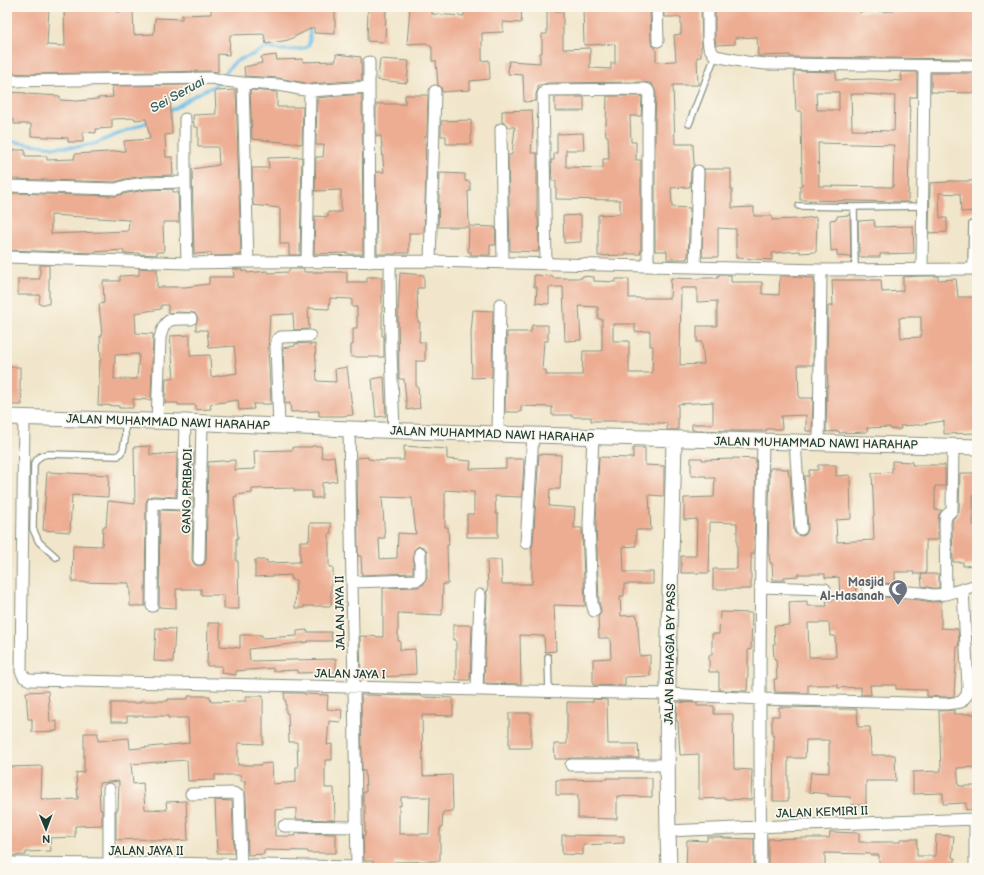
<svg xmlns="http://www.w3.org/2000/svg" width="984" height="875" viewBox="0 0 984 875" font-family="'Balsamiq Sans',sans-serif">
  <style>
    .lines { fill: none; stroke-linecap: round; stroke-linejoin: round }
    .stream { stroke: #6cbfe8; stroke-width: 3.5 }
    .building { fill: #edad93; fill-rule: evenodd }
    .lane-casing { stroke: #889280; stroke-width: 8 }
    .street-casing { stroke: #889280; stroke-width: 13 }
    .secondary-casing { stroke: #889280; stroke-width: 17 }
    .lane { stroke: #fff; stroke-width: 5.5 }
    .street { stroke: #fff; stroke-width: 11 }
    .secondary { stroke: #fff; stroke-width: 15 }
    .labels { text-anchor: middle; stroke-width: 3.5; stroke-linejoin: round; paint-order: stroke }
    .street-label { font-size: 12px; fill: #1f3d34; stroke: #fbf7ec }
    .worship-label { font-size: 12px; font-weight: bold; fill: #5b616d; stroke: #fbf7ec; text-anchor: end }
    .water-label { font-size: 13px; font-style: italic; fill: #325e61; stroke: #fbf7ec }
  </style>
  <rect width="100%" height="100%" fill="#fbf7ec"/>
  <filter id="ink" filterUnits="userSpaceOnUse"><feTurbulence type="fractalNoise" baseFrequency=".025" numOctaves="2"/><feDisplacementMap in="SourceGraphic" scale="8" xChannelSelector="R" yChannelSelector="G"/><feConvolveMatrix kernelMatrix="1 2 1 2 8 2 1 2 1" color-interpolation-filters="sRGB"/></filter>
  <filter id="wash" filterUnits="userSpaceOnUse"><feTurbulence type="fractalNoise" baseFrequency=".012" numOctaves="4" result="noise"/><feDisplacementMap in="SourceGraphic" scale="16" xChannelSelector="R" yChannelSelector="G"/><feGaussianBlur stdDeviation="0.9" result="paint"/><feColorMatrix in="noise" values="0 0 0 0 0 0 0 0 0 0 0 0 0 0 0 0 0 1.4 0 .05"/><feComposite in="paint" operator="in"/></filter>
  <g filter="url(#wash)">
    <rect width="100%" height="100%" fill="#f1e6cb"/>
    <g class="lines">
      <path class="stream" d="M222 78 230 67 236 61 252 55 263 49 269 48 280 50H289L302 49 307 47 309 44 310 39 309 25
        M167 113 195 95 214 86 218 82
        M7 141 54 147H76L94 144 150 121"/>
    </g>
    <g id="blocks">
      <path class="building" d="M7 7H49L47 45 65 46 64 7H96V10L115 9 116 12 133 11 134 35 154 34 155 18 182 19V15L211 14V7H335V34L314 33V27L288 40 266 44 264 34 230 35 229 55 218 54V72L212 71 32 74 7 73Z
        M368 7H386L385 42 367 41Z
        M410 7H432V14L464 16V7H522L521 23 503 22V32L482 33V61L489 60 490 79 470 81V90L442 92 441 87 438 85 436 61H432V47L426 43 407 44Z
        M583 7H650L651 41 652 45 655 47V50H656V62L676 61 674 35 681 34V17H664V7H701L702 46H701V57H697L698 85H673L675 144H693L694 165 692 168 691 171 690 187 671 188 672 207 690 208 688 257H687V259H667V251H655V122L656 93 653 85 650 83 644 82 548 83 541 85H538V89L536 94V101L524 102 523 75 508 74 509 61 540 63V53H542V34H547V11H563V49L590 48V68L611 69V63H615V44L584 45Z
        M715 7H835L860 8 859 12 893 11V7H977V59L790 57V55L758 56 757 37 735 38V44L716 45 715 38Z
        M336 54 361 57 362 80 310 84 279 78 245 76 244 67 262 63 261 57 276 55 277 60 303 59V62L336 61Z
        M380 59 409 61 407 83 378 80Z
        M794 71 836 72V80L872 79 902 81 901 72H917V97H910L908 202 800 200V185H802L801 111H796ZM816 92H839V110H817ZM851 94H866L895 96 894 131 852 130ZM818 143 894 145 893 187 819 186Z
        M931 73H977V93L931 92Z
        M189 85V94L170 95 172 134 165 135 166 157H172L173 175 144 176 125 179 115 182 9 179V176H7V152H13V150H25V156H47V160L74 159 75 154 125 151 124 141 150 139 146 119 135 120V118L112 119V128L96 129V133L83 132V142H68V138L31 136V124H14V120H7V92L26 93V94L60 96V100L77 101 98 99V98L113 97 112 86Z
        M236 90 241 255 212 256 211 253 194 254 192 169 219 165 218 147H198V127H194L193 115 216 114 215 91Z
        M250 90 277 92V107H303L302 144 252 139Z
        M362 94 363 254H348V253L314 254 315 216 328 217V212H341V190L315 191 316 157H323L324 145H316L317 98Z
        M405 95H428L427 136H425L426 173 424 233H409V253H396V254H377L376 172H384L381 136H376V104H405Z
        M607 96H642L641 116H630L631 142H636V160H641V252H640V254H625L626 255 598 256V215L620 214V200L556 199V181H552L551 160H554V153H557V134L583 133 584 150H566V167L603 168V159H609L608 136H606L605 124H606Z
        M555 97H584V111H555Z
        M532 110 533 129 531 153H537V218H538L539 243 538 252 515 251H510L508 155H512L515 127H508L505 123 502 122V111Z
        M471 120V144H446V136H441V121Z
        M302 157 300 255H289V244H280V208L253 205 252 168H269L268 158Z
        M704 169H731V189H732V208L754 207V216H772V220L797 219 816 217V220H817L816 252 800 253V251L772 253V260L736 258V229L718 228V257H702Z
        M440 173 465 174V181L470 182V191H468L469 226 495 227 496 245H490V255H471V252H468L469 227H438Z
        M948 181H977V211L961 212 960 194 939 193 940 218H947V232L929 233 930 183 948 182Z
        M173 189V192H178L179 222H163L164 252H157V255L139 254V253L124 254 123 250 94 252V253L7 250 9 193 116 196 128 193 146 190ZM51 215 129 220 128 231 51 234Z
        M581 215V242L564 243 563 216Z
        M850 215 851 257 837 256V250L831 251 830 220 837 219V216Z
        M874 220 875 227 913 226 914 253 880 254V257H859L858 221Z
        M40 265H49V304H39L40 295H18V279H40Z
        M139 268 157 269V287H185L209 284V277H234L233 269H242V271H247V273L267 271 268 273 289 272V269H304V272H347V282H367V277H382V336H384V357H351V345H353V328H357V307H352V299L330 298 329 309 308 308 309 329 294 330 293 314 270 315 268 349 271 404H253L254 409 239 410 238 400 210 404 211 409 196 410V405H178V403H165L166 378H174L170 336 190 335V356L210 355 211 377 237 373 234 346 209 348 207 330H196V324L198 319 195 313 178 312 168 313V305H161V309L135 313 136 333 153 334 151 400 133 399V408H119V406L98 405 100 360H101L100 336H102L99 304 104 303 103 281H120V276L139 275ZM139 354 137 379H114L115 355Z
        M400 273 424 275V288H417L418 322H420L419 342H425V361H416V387H418L420 408 407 410 404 379H399L398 311Z
        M534 275 553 276V278H582V276L594 277V281L616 282V279H629V298H670L671 278 699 279V278H718V275H731V282H762V294L779 295 780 276H795V277L814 278 813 365H798L799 398H813L812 431H806V415L781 416 782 429H766V431H736L692 430V424H713V402L678 404V430H667V423H648V422H634V421H591V417H572V415H552V407L521 406V412H505L507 332H531L532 325H548V341H544L542 370H546V375H582L583 351H602V319H598V307L579 306 581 340 565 341 563 287H549V304L536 303 537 287H534ZM681 288H697V302L717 301V326H697V342H702L704 364 680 365ZM613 324H635V332L650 331V346H653L652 373H629V341H613Z
        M920 276H938V280L956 279 958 297H977V433L944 434V421L916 425 900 426 901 429H890V427L867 428V432L839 433V431L826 432 827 386H828L827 365 828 306H833L832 280H881L882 292 903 291V277ZM902 317H921V337L901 338 899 318H902Z
        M473 310 493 311 492 377 472 378 471 333Z
        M310 343V345L315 344 317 381 336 382 335 369 347 367 353 415 342 416H319V411L291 412 290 403 285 404 283 348 295 346V344Z
        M7 367H20V391H21L22 405H11L9 384H7Z
        M384 377 386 416 376 417 372 379Z
        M150 446V455L177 453 176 497 153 496 149 497 147 500 146 503 145 606H130V588H129V583L72 582 73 545 102 546 103 527H106L108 501 135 504 134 447Z
        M312 446H321L322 458 334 456 337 481 322 483V498H312V491H294V488L252 489V493L236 495 237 496 234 497 238 538 236 539V561H238L239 609H224V595H201V589H176V608L159 607 160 510 183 511 187 510 189 507 190 504 191 452H194L192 559 193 562 195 565 199 566 203 565 205 563 206 559 208 462 235 460V470L255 469 254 451 293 450V447H312Z
        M404 446 447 449V459L471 461 470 469 506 468V459H524L522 497 495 496 496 514H498V537H467V514H474V492L445 490V527H448L449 545H447L448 584H443L442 615 398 613V641H400V650L415 649 416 674 400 675V676L361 678 360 636 383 637V588L418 587 424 584 427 578V553L426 549 423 547 420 546 417 547 414 550 413 573 362 575 361 556H358L357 458 368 457V459L386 461V460H404ZM382 497 412 498 416 534 398 533 397 558 380 559 379 538H385Z
        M633 448H645V465L664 466V496L649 495 651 530H636V546L623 547 624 572H653V584H624V596H620L621 616 637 615 640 656 650 655V676L625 677V686L593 685V659L611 658 610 638H599L598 617 601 613V610L599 602 596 523 599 457 633 458Z
        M539 454 561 455 560 489H550L549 506 575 508 574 528H582L585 606 554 605 556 651 545 652 544 636 520 635 521 684 484 683 487 595 486 591H488L487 560H501L502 584H532V546L533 545Z
        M691 458H702V460L733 459V458L756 459 754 554H751V589H713V569H737V523L710 522 709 573H681V556H696L697 519 684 520V498L714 497 715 478H706V476H691Z
        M892 461 912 462V465H945V486H935V510H942L939 514 938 521V540H926V574H914V572H895V584L881 583V581L856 583 857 600H882L881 597 920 600 932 602 941 601V628L958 629 959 641 958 647H957L954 696 946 697 927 696V690L896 689V685H870L871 695H861V687L838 688V685H808V693L775 692 774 679H777L776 659H774L773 644H775L774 626 790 625 789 602 807 601V606H827L826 601 840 599 839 577 825 578V574H798V576L784 577V580H773L772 563H770L769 554H768L770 468H781V469H788L789 476H790L794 530 795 533 798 535 801 536 805 535 807 532 808 529 804 476H809V470H818V465H836V476L850 475 851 519 836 520 837 542 874 540 873 516H874L872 473 892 472ZM808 623H829L830 636H835L836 657H809Z
        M47 472 109 475 108 497 72 495 70 532 43 530Z
        M960 473H973V474H977V496H973V525H977V565L963 566V562H953L952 523 953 519 957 515 959 510Z
        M310 523H331V533H329V567H333V580H331V606H304V608H295L296 580H291V575L255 577V560H267V563L300 562V541H309Z
        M921 574H939V588H933L922 586Z
        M720 612 752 613 751 650 748 649V672L747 691 719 690V672H709V655H712V634H719Z
        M208 623H220V646L240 648V635H262V638L297 636V631L307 630V632H331L332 641H308V642L249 649 250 661 336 659V672L298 673V670L273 671V668L236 671V675L221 673 222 666H207Z
        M453 625H472L470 680H456V640H453Z
        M156 628 175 629 173 662 154 661Z
        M48 691 50 722 57 721V731L32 732V719H28L26 692Z
        M284 693H304V694L328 695 327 709 342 710 341 722 329 721 327 745 332 744V760H325V788H334L335 820 296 819V808L275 810V836H296V833L336 834V853H308V851L264 850V854L248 855 246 796 245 792V781H241V775H215V780L188 781 187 760 131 764 133 784 143 783 145 809 167 810 166 802 186 801 188 840 171 841 138 839 116 840V810H118L119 781 99 783 100 810H102V825L75 826V837L50 838 51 851 26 852V855L7 856V767L42 766 41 799H48V800L78 799 76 773 84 772V733H98V741L129 738 130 749 189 743 188 718H168V716H127V722H111V703H140V701H168V699H188V696H210L211 702 246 701V696H263V744L238 743V765H261V764L272 763 273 784 296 782V767H298L297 742H289L288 713H286V701H285Z
        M361 695 422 696V697L453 698V716L422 715 423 776 452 775 453 811 443 812 442 828H440V861L394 862V868H373V861H364L363 836H365V805H363V792H366L365 771H362ZM401 797H430L429 834H399V805L401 806Z
        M593 699 607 700 608 744H638L639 758H571L567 759H555L554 744H567V702H593Z
        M677 702 697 703V706H714V714H733L734 769 752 770 751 800 725 799 726 798 699 799V754L680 755 678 721H676Z
        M779 707 834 708V709H857L858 727H870L871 755H895L896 781H866V805H851L850 797 828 796V794L809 792 811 772 829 773V740H806L805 758H788V801H773L774 736H772V716H779Z
        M954 710V714H975L977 767 957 768 959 786H976L977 809 966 810V803L943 804V793L913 794V772L941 771 939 711Z
        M509 713H531V748H509Z
        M607 778H652V797L617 796V819L578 818V795H556V780L607 779Z
        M215 800 232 801 234 853H217Z
        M830 832 859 833V842H900V839H917V856H935L936 835 954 836 952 858H955V868H879V855H870V854L825 853V868H768V839L801 838H829Z
        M562 835 624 836V843L583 845V855L562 854Z
        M707 837H723V838L754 839V867L737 866V865H703V868H686L687 840 707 841Z"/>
    </g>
  </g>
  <g filter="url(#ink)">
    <use href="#blocks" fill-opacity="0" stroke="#889280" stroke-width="1"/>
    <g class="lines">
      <defs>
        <path id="lane" d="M689 124 715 56
          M799 206 854 207 923 206
          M854 207 855 270
          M971 269 972 224
          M56 557 39 542 33 529 34 464C38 458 40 455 48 454L118 456 123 450 125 439V420
          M548 657 549 691"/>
        <path id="street" d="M657 7 658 41
          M708 7V38L709 47 715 56 746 62 766 64 977 66
          M369 62V87
          M7 81 212 78 225 81 243 83 279 85 310 91 369 87 370 262
          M243 83 248 262
          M185 119V182L187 263
          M501 129 503 263
          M7 186 116 189 126 186 145 183 185 182
          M7 257 187 263 248 262 430 261 821 270 977 269
          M390 261 391 352 394 431
          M430 261 435 91
          M307 262 310 91
          M546 264 543 94 545 91 548 90 644 89 648 90 649 93 648 122V266
          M695 267 698 171
          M922 269 924 66
          M24 417 21 671 24 677 30 680 668 694 760 699 946 704 961 702 967 695 968 687 963 589
          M157 421 160 338C165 316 171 319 191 319
          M279 426 276 347 277 340 281 337 310 336
          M349 429 354 687 357 868
          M498 434 500 304
          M593 437 589 523 592 603 594 611
          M795 442 801 529
          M819 443 821 270
          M526 543 533 435
          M199 559 202 423
          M352 582 416 580 419 579 420 576V553
          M760 587 825 589
          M868 589 921 593 933 595 946 594 977 585
          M946 594 945 522 946 516 952 510 953 446
          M152 606 153 503 183 504 185 422
          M477 690 480 595
          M571 765H668
          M109 789V864
          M191 794 233 793 236 794 239 796 241 865
          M284 826 356 827
          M668 831 805 825 977 819
          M7 863 109 864 166 863 356 867
          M761 868C759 726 760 584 763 442
          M975 868V819"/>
        <path id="secondary" d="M7 417 185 422 349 429 498 434 977 447
          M669 868C664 725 671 582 674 439"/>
      </defs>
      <use href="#lane" class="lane-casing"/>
      <use href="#street" class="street-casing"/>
      <use href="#secondary" class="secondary-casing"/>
      <use href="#lane" class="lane"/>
      <use href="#street" class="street"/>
      <use href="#secondary" class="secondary"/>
    </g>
  </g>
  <defs>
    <symbol id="mosque-pin" viewBox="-11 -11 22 30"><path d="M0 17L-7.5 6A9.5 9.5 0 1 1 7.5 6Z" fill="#6b7280" stroke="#fbf7ec"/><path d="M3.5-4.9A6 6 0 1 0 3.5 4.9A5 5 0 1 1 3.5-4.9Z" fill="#fff"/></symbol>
  </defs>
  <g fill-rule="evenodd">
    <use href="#mosque-pin" x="887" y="578" width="22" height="30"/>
  </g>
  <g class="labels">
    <g class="street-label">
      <text transform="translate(168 422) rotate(2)" y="4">JALAN MUHAMMAD NAWI HARAHAP</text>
      <text transform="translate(492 434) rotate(2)" y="4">JALAN MUHAMMAD NAWI HARAHAP</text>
      <text transform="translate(816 443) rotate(1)" y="4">JALAN MUHAMMAD NAWI HARAHAP</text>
      <text transform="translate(187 491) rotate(-89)" y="4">GANG PRIBADI</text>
      <text transform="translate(340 613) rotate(-91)" y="4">JALAN JAYA II</text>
      <text transform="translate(670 654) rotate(-89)" y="4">JALAN BAHAGIA BY PASS</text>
      <text transform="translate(350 674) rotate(1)" y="4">JALAN JAYA I</text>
      <text transform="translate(822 812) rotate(-2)" y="4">JALAN KEMIRI II</text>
      <text x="146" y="855">JALAN JAYA II</text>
    </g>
    <g class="worship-label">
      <text x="884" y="586">Masjid<tspan x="884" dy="14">Al-Hasanah</tspan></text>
    </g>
    <g class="water-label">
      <text transform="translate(177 94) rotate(-29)" y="5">Sei Seruai</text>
    </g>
  </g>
  <rect width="984" height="875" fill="none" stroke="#fbf7ec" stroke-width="24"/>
  <g transform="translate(46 829) rotate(179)" stroke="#fbf7ec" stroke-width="3" paint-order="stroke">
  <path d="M0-3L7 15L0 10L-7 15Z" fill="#1f3d34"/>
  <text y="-6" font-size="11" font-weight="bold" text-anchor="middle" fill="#1f3d34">N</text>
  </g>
</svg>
